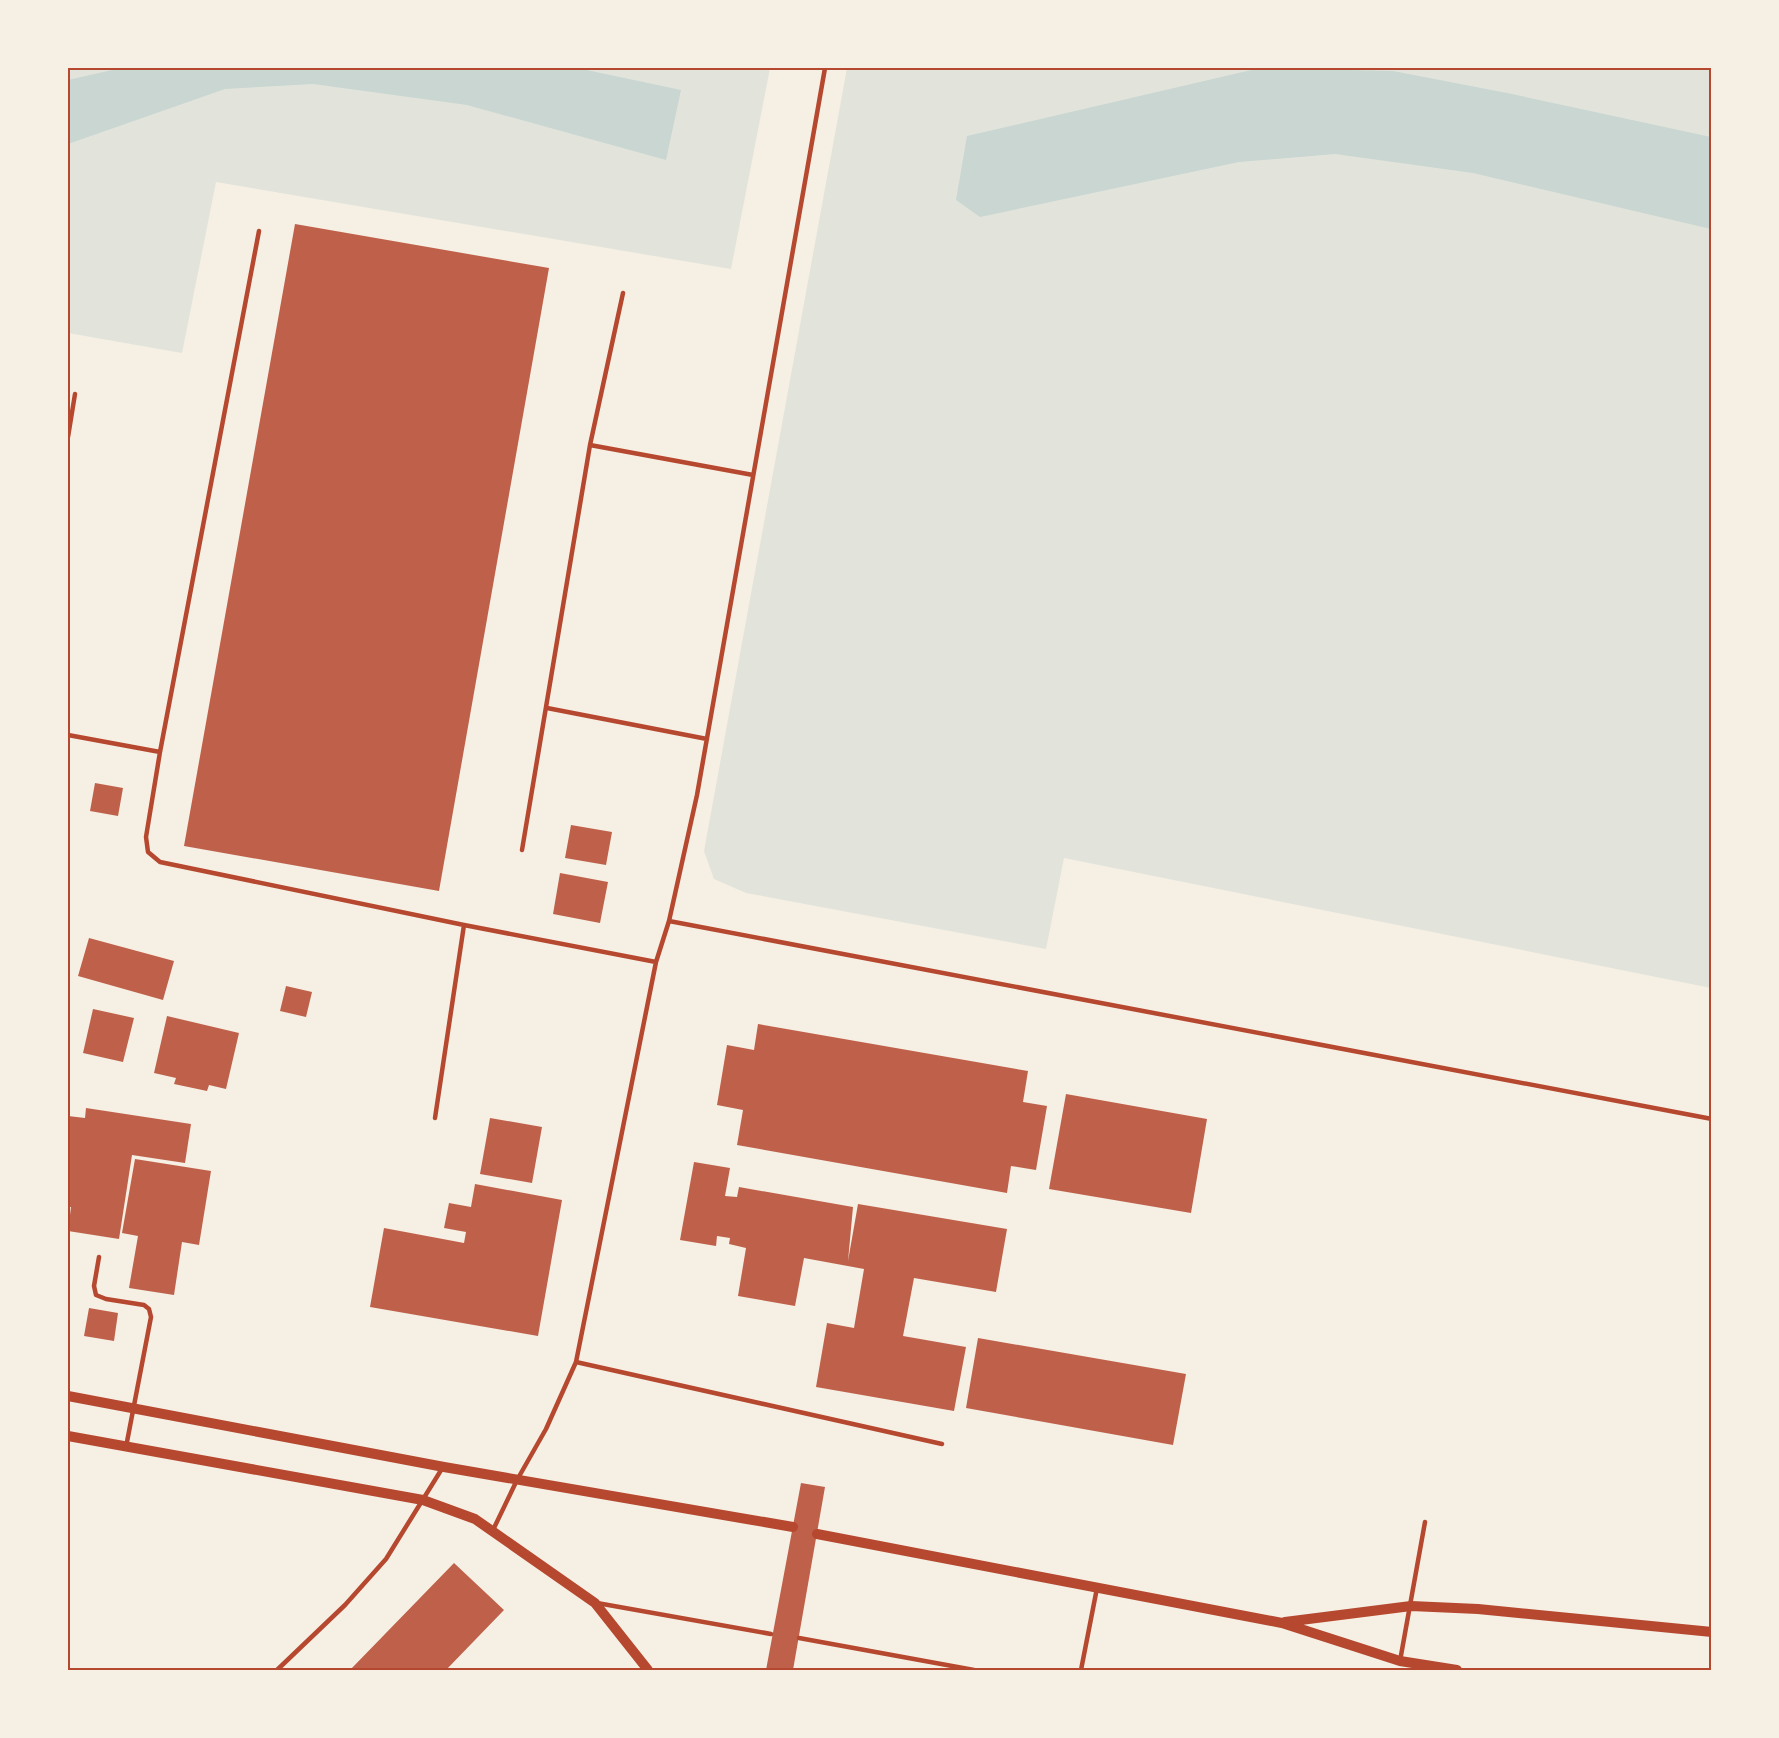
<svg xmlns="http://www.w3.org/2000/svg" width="1779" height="1738" viewBox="0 0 1779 1738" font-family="Merriweather,serif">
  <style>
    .green { fill: #e2e4dc }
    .water { fill: #c9d6d2 }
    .building { fill: #bf614a }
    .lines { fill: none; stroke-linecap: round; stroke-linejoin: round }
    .service { stroke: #b5482f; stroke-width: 4.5 }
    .tertiary { stroke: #b5482f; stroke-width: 10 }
    .neatline { fill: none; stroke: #b5482f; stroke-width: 2 }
  </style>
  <rect width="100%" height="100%" fill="#f6efe4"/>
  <path class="green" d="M68 68H770L731 269 216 182 182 353 68 333Z
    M847 68H1701L1711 69V988L1064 858 1046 949 746 893 714 879 704 851Z"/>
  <path class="water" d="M121 68H577L681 90 666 160 467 105 313 84 225 89 68 144V80Z
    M1260 68 1393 71 1507 93 1711 137V229L1473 173 1335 154 1239 162 980 217 956 200 967 136Z"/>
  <path class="building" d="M295 224 549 268 439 891 184 846Z
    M95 783 123 788 118 816 90 811Z
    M571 825 612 832 606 865 565 858Z
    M560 873 608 882 600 923 553 914Z
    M89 938 174 961 163 1000 78 976Z
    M286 986 312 992 306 1017 280 1011Z
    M93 1009 134 1018 123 1062 83 1053Z
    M167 1016 239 1033 226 1089 209 1085 207 1091 174 1084 176 1078 154 1073Z
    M758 1024 1028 1071 1023 1102 1047 1106 1036 1170 1011 1166 1007 1193 737 1145 743 1110 717 1105 727 1045 754 1050Z
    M1066 1094 1207 1119 1191 1213 1049 1189Z
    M86 1108 191 1124 185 1163 132 1155 119 1239 68 1231 71 1207H68V1116L85 1118Z
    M490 1118 542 1127 532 1183 480 1174Z
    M135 1159 211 1171 199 1245 182 1242 174 1295 129 1288 138 1236 122 1233Z
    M694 1162 730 1168 725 1196 737 1197 739 1187 853 1207 848 1261 858 1204 1007 1229 996 1292 914 1278 903 1336 966 1347 954 1411 816 1387 827 1323 854 1328 864 1269 804 1258 795 1306 738 1296 746 1248 729 1244 730 1238 717 1236 716 1246 680 1240Z
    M475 1184 562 1200 538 1336 370 1307 384 1228 464 1243 466 1232 444 1228 449 1203 471 1207Z
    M89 1308 118 1313 114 1341 84 1336Z
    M978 1338 1186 1374 1173 1445 966 1408Z
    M801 1483 825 1487 793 1670H766Z
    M454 1563 504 1610 446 1670H350Z"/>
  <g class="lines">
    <path class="service" d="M259 231 160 752 146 837 148 852 160 862 464 925 656 962 576 1362 546 1429 517 1480 493 1530
      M68 437 75 394
      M590 445 753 475
      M547 708 707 739
      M68 735 160 752
      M522 850 590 445 623 293
      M669 921 1712 1119
      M656 962 669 921 697 795 825 68
      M435 1118 464 925
      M99 1257 94 1286 96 1295 106 1299 144 1305 149 1309 151 1317 126 1447
      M576 1362 942 1444
      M597 1603 771 1634
      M799 1638 974 1670
      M1400 1661 1425 1522
      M277 1670 345 1605 386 1559 443 1467
      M1081 1670 1097 1588"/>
    <path class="tertiary" d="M68 1396 444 1467 793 1527
      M68 1436 423 1500 475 1519 595 1603 648 1670
      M817 1534 1282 1623 1400 1661 1457 1670
      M1285 1622 1411 1606 1478 1609 1712 1632"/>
  </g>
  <rect width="1779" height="1738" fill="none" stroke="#f6efe4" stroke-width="138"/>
  <rect x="69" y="69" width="1641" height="1600" class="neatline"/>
</svg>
